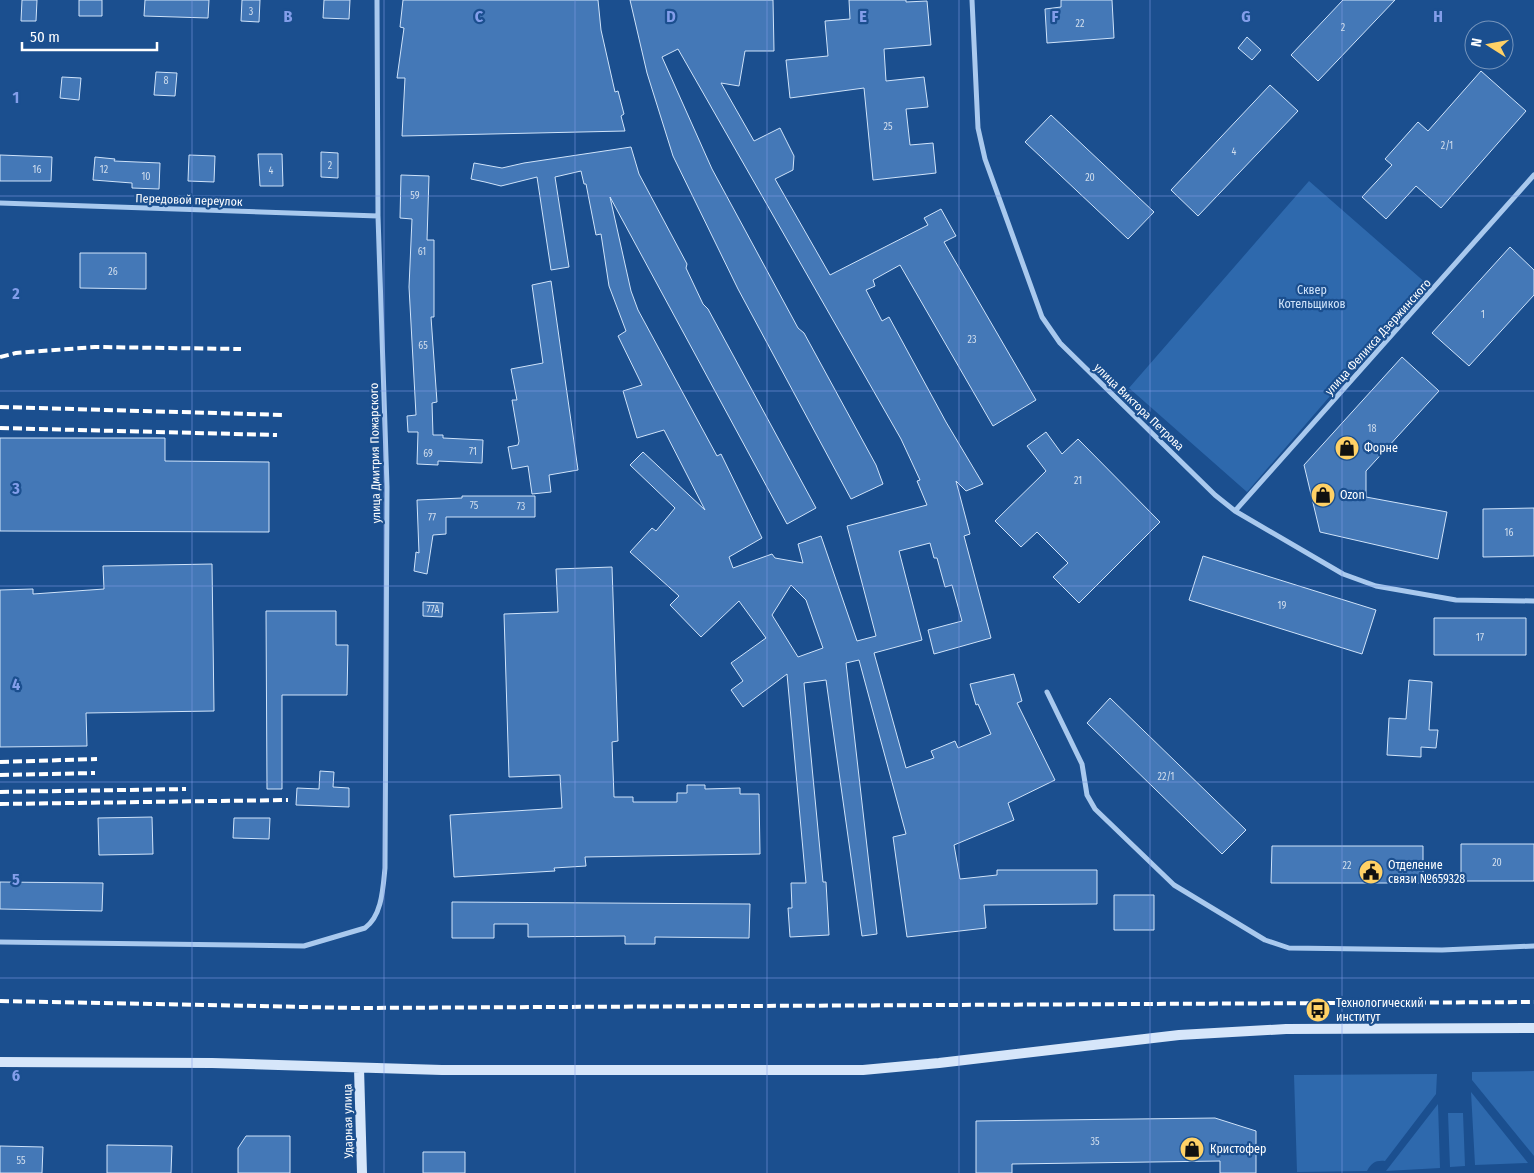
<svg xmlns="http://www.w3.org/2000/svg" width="1534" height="1173" viewBox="0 0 1534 1173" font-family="'Fira Sans Condensed',sans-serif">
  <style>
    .green { fill: #2e69ad }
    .building { fill: #4478b7; stroke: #cfe3fa; fill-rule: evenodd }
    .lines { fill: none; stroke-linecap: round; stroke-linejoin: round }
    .street { stroke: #a9c9ee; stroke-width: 5 }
    .secondary { stroke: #d6e6fa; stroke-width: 10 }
    .rail { stroke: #fff; stroke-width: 4; stroke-dasharray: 9 4; stroke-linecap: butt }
    .grid { fill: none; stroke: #839eea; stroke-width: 1; stroke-opacity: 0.55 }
    .labels { text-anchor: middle; stroke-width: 4.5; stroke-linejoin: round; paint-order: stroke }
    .number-label { font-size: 10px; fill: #d0dded }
    .street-label { font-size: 12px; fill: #fff; stroke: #1b4f8f }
    .park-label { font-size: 12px; fill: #cfe3fa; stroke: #1b4f8f }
    .poi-label { font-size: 12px; fill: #fff; stroke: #1b4f8f; text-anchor: start }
    .grid-label { font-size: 16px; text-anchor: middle; font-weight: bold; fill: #839eea; stroke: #1b4f8f; stroke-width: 4.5; stroke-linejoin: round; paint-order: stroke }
  </style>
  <rect width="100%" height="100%" fill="#1b4f8f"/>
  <path class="green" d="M1309 181 1427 284 1247 492 1129 388Z
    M1534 1071V1156L1472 1080V1072Z
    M1437 1074 1436 1094 1385 1161C1376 1160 1371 1163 1367 1171L1297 1172 1294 1075Z
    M1471 1092 1528 1163 1475 1165Z
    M1438 1104 1440 1168 1386 1171Z
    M1448 1113H1463L1465 1166 1450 1167Z"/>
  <path class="building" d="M22 0H37L36 21H21Z
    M79 0H102V16H79Z
    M145 0H209L208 18 144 16Z
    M242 0H260L259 22 241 21Z
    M324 0H350L349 19 323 18Z
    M403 0H598L601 30 615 92 618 91 624 114 621 116 625 131 402 136 405 78H397L404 28 400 27Z
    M630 0H773L774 51H745L739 86 721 83 754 141 780 128 794 156 793 170 775 179 830 275 928 225 924 218 941 209 956 236 944 242 1036 400 993 426 900 265 873 280 875 286 866 290 882 321 889 317 946 422 983 484 966 491 956 481 970 534 964 536 991 638 934 654 928 630 962 621 952 585 945 587 937 558H934L930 543 899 551 922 640 874 653 906 768 934 758 931 751 955 741 958 748 991 734 978 704 976 705 970 684 1014 674 1022 701 1017 703 1055 780 1008 803 1014 820 954 845 960 879 997 875V870H1097V904L984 905 986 928 907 937 893 837 906 834 859 660 846 663 877 934 862 936 826 680 804 683 823 882H826L829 935 790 937 788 908H792L791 883H806L787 674 743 707 731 690 743 681 731 663 766 638 739 601 701 637 670 605 679 596 630 552 652 528 656 531 675 508 630 465 643 452 705 510 664 430 637 438 623 391 642 385 618 336 626 331 609 286 601 234 596 235 586 184H584L581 171 555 177 569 267 551 270 537 177 501 186 485 182 471 179 474 163 502 168 524 163 631 147 639 174 687 264 686 268 703 304 708 309 816 508 787 524 610 197 631 291 638 310 717 456 721 454 762 538 729 557 733 568 772 554 775 558 803 563 798 544 821 536 857 641 876 636 847 526 927 505 917 481 920 480 901 439 678 49 662 57 712 169 798 328 804 333 876 465 883 484 851 499 738 289 673 156 647 73ZM791 585 806 600 823 648 798 657 772 615Z
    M849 0H906V2L927 1 931 45 884 49 886 81 924 77 928 107 906 109 910 145 933 143 936 173 873 180 864 88 790 98 786 60 828 56 825 21 850 19Z
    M1061 0H1112L1114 38 1047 43 1045 9 1061 7Z
    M1343 0H1395L1318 81 1291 55Z
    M1247 37 1261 50 1252 60 1238 48Z
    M1481 71 1526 111 1441 208 1416 186 1386 219 1362 197 1392 165 1385 159 1418 122 1428 131Z
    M156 72 177 73 175 96 154 95Z
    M62 77 81 78 79 100 60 98Z
    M1270 85 1298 111 1198 216 1171 190Z
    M1051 115 1154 212 1128 239 1025 142Z
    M321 152 338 153V178L321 177Z
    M258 154H282L283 186H260Z
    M0 155 52 157 51 181H0Z
    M189 155 215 156 214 182 188 181Z
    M95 157 115 159 114 161 160 163 159 189 132 188V183L93 180Z
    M401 175 429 176 427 240H434V317H431L437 402 432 403 433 435H443V438L483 440 482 463 438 461V465L417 464 418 432H408L407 416 416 415 409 287 412 219 400 218Z
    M1510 247 1534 270V295L1469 366 1432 333Z
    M80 253H146V289L80 288Z
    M551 281 578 470 549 475 551 492 532 494 528 466 512 469 508 447 518 445 519 441 512 400H517L511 369 543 363 532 285Z
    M1402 357 1439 391 1366 471V497L1447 512 1438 559 1320 532 1304 465Z
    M1046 432 1062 454 1078 439 1160 522 1079 603 1053 577 1068 563 1037 532 1021 547 995 521 1046 471 1027 446Z
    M0 438H165V461L269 462V532L0 531Z
    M462 496H535V517H446V534L433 535 427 574 414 571 416 552 419 553 417 500 462 498Z
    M1534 508V556L1483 557V509Z
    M1203 556 1376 610 1362 654 1189 600Z
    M212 564 214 711 86 713 87 746 0 747V590L33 589V594L104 589 103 566Z
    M612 567 618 741 612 742 614 797H633V802H677V793H687V785H705V789L740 788V794H759L760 854 585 857 586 866 554 868 555 871 454 877 450 815 562 808 560 775 509 777 504 614 558 612 556 569Z
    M423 602 443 603 442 617 423 616Z
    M266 611H336V645H348L347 695H282V789H267Z
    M1434 618H1526V655H1434Z
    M1409 680 1432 682 1429 730H1438L1436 748 1421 747V757L1387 755 1389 718 1406 719Z
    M1110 698 1246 830 1222 854 1087 723Z
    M320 771 334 772 333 787 349 788V807L296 805 297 788 319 789Z
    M152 817 153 854 99 855 98 818Z
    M234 818H270L269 839 233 838Z
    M1461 844H1534V881H1461Z
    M1272 846H1423V883H1271Z
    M0 882 103 883 102 911 0 909Z
    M1114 895H1154V930H1114Z
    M452 902 750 904 749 938 655 937V944H625V936L528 937V924H494V938H452Z
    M1215 1118 1256 1131V1173H1220V1161L1012 1164V1173H976V1121Z
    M246 1136H290V1173H238V1148Z
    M107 1145 172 1146 171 1173H107Z
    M0 1146 43 1147 42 1173H0Z
    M423 1152H465V1173H423Z"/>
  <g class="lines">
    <path class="street" d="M972 0 978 128 985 159 1042 317 1060 343 1215 495 1235 511 1343 574 1376 586 1456 600 1534 601
      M0 203 378 216
      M1235 511 1534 175
      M1047 692 1082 764 1087 795 1095 809 1174 885 1265 940 1289 948 1442 950 1534 946
      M0 942 304 946 365 928C382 916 383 888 385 868L387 487 378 216 377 0"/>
    <path class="secondary" d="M0 1062 212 1063 442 1070H863L939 1063 1179 1035 1286 1029 1534 1028
      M359 1068 362 1173"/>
    <path class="rail" d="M0 357 16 353 95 347 241 349
      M0 407 285 415
      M0 428 277 435
      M0 762 97 759
      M0 775 95 773
      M0 792 186 789
      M0 804 288 800
      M0 1001 356 1008 1534 1002"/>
  </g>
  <path class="grid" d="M192 0V1173M384 0V1173M575 0V1173M767 0V1173M959 0V1173M1150 0V1173M1342 0V1173M0 196H1534M0 391H1534M0 586H1534M0 782H1534M0 978H1534"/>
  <defs>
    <symbol id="shop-disc" viewBox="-11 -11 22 22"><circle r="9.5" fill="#ffd166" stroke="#1b4f8f"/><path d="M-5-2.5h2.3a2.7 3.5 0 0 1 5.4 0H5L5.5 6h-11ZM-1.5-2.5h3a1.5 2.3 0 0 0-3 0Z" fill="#111"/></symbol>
    <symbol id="civic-disc" viewBox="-11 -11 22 22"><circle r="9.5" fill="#ffd166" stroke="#1b4f8f"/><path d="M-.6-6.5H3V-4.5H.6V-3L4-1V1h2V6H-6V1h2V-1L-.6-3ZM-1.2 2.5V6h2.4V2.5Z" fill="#111"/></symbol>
    <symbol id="bus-disc" viewBox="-11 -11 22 22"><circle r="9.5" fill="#ffd166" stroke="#1b4f8f"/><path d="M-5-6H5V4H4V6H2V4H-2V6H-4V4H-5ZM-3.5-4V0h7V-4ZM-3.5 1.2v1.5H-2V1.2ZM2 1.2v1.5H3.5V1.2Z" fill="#111"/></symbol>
  </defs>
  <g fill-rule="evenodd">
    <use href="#shop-disc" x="1333" y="434" width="28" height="28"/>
    <use href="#shop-disc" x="1309" y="481" width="28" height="28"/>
    <use href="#civic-disc" x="1357" y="858" width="28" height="28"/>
    <use href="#bus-disc" x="1304" y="996" width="28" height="28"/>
    <use href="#shop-disc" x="1178" y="1135" width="28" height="28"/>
  </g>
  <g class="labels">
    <g class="number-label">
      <text x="251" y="15">3</text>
      <text x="1080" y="27">22</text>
      <text x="1343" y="31">2</text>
      <text x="166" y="84">8</text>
      <text x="888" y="130">25</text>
      <text x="1447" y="149">2/1</text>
      <text x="1234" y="155">4</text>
      <text x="330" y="169">2</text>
      <text x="37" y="173">16</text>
      <text x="104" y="173">12</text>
      <text x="271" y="174">4</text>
      <text x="146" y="180">10</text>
      <text x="1090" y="181">20</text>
      <text x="415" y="199">59</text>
      <text x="422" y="255">61</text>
      <text x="113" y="275">26</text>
      <text x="1483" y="318">1</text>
      <text x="972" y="343">23</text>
      <text x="423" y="349">65</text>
      <text x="1372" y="432">18</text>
      <text x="473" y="455">71</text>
      <text x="428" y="457">69</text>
      <text x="1078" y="484">21</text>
      <text x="474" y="509">75</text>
      <text x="521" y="510">73</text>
      <text x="432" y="521">77</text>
      <text x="1509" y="536">16</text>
      <text x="1282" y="609">19</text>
      <text x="433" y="613">77А</text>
      <text x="1480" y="641">17</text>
      <text x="1166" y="780">22/1</text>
      <text x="1497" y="866">20</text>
      <text x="1347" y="869">22</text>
      <text x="1095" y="1145">35</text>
      <text x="21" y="1164">55</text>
    </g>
    <g class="street-label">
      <text transform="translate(189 200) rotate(2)" y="4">Передовой переулок</text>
      <text transform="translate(1378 337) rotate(-48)" y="4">улица Феликса Дзержинского</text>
      <text transform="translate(1139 407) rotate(44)" y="4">улица Виктора Петрова</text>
      <text transform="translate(375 453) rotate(-91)" y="4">улица Дмитрия Пожарского</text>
      <text transform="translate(348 1121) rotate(-91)" y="4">Ударная улица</text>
    </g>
    <g class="park-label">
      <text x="1312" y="294">Сквер<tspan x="1312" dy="14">Котельщиков</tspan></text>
    </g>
    <g class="poi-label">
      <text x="1364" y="452">Форне</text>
      <text x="1340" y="499">Ozon</text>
      <text x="1388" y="869">Отделение<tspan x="1388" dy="14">связи №659328</tspan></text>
      <text x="1336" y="1007">Технологический<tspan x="1336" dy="14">институт</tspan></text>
      <text x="1210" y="1153">Кристофер</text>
    </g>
  </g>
  <g class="grid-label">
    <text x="288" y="22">B</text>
    <text x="479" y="22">C</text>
    <text x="671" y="22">D</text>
    <text x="863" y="22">E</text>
    <text x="1055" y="22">F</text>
    <text x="1246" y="22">G</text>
    <text x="1438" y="22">H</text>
    <text x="16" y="103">1</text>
    <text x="16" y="299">2</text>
    <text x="16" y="494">3</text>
    <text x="16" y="690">4</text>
    <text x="16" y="885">5</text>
    <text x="16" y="1081">6</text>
  </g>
  <g transform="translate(1489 45) rotate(281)"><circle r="24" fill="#1b4f8f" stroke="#7695bc"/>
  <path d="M0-4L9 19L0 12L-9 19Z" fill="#ffd166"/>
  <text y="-8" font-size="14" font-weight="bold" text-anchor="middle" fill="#ffffff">N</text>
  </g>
  <path d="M22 42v8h135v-8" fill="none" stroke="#ffffff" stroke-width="2.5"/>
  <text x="30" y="42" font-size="15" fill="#ffffff" stroke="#1b4f8f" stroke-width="4" paint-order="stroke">50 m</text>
</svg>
